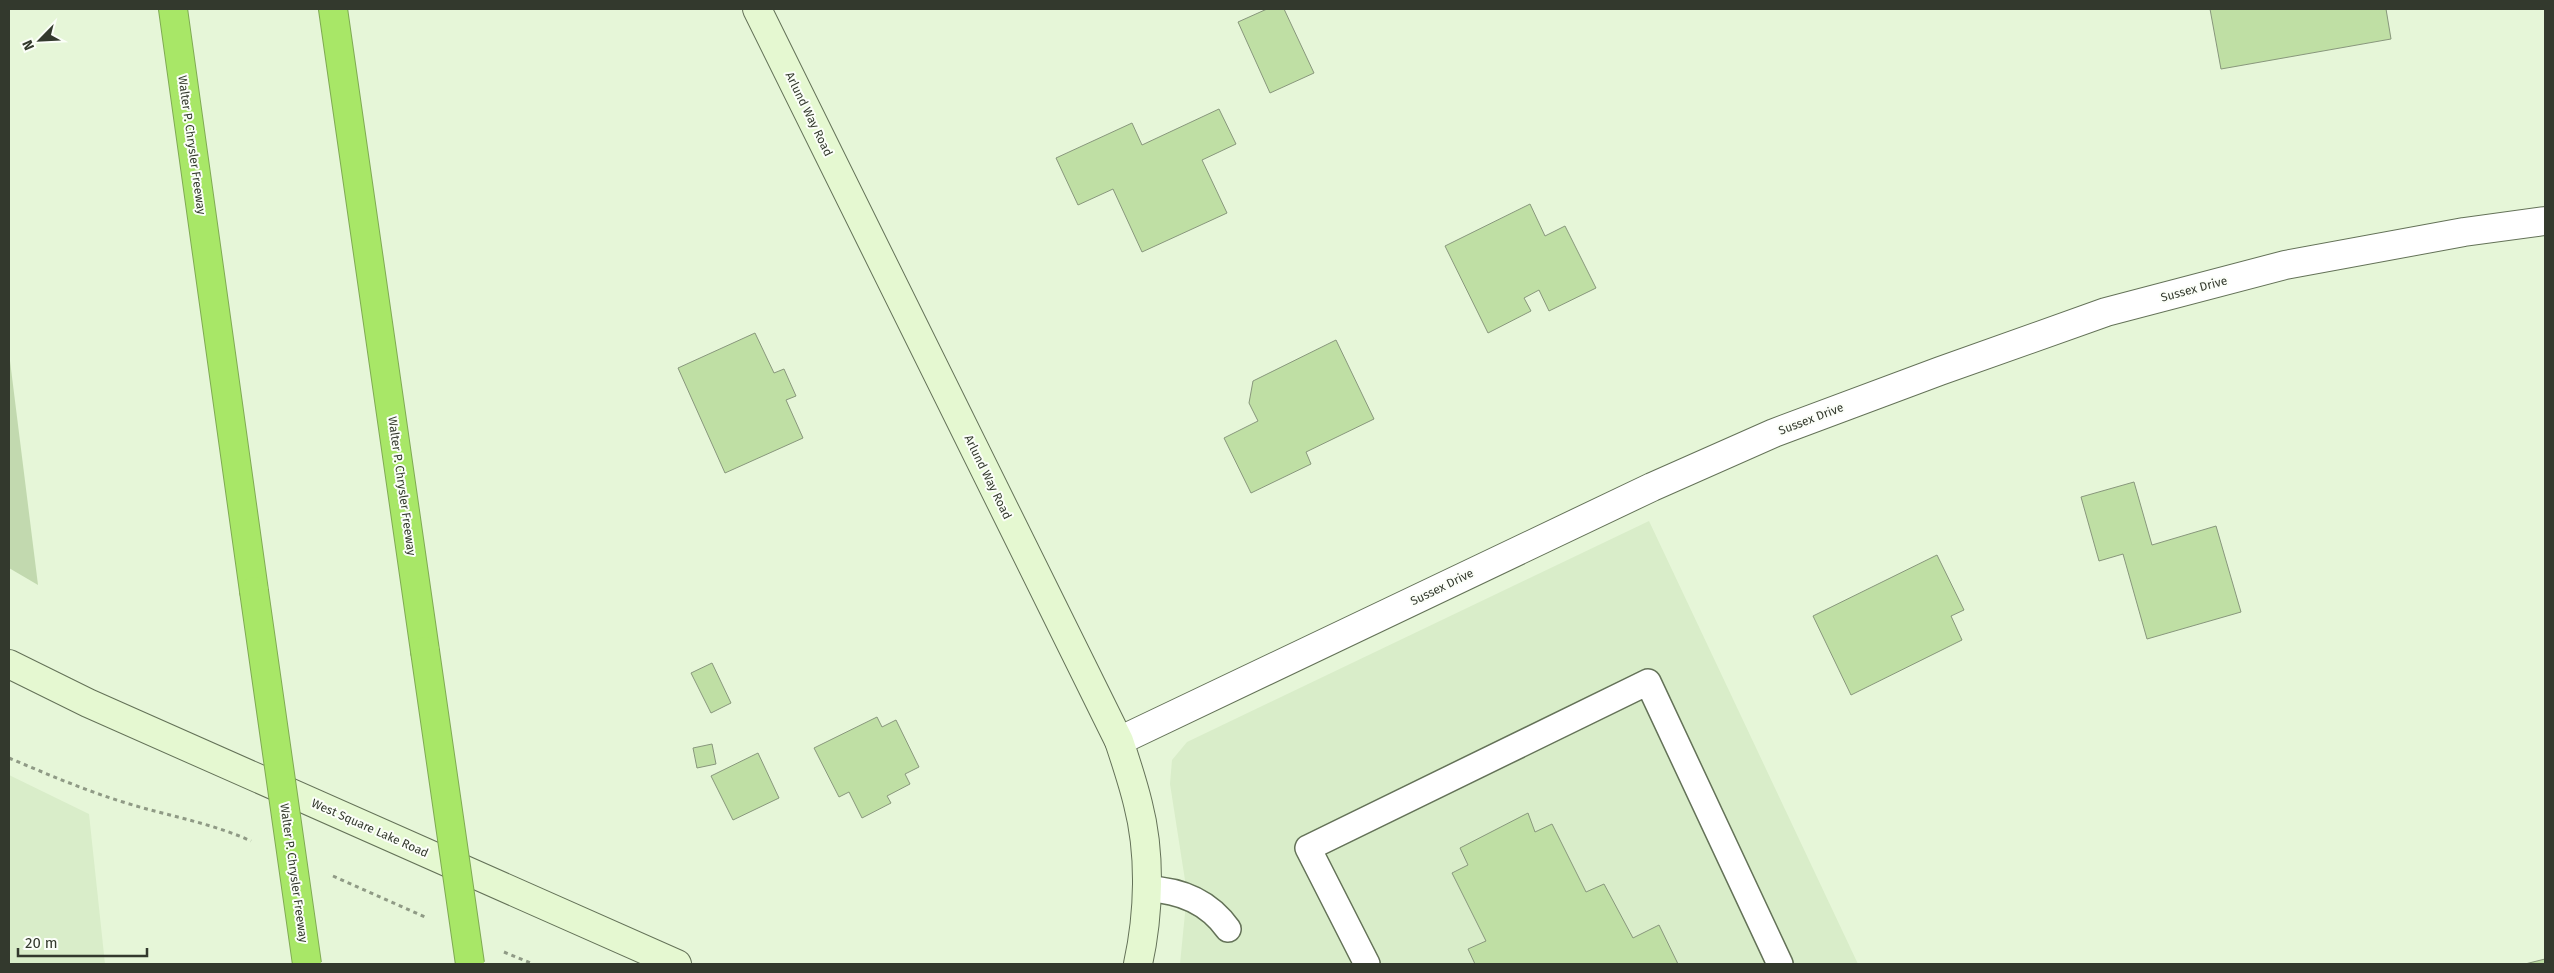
<svg xmlns="http://www.w3.org/2000/svg" width="2554" height="973" viewBox="0 0 2554 973" font-family="'Fira Sans',sans-serif">
  <style>
    .built { fill: #d9edc9 }
    .green { fill: #c2d9af }
    .building { fill: #bfdfa4; stroke: #88977c }
    .lines { fill: none; stroke-linecap: round; stroke-linejoin: round }
    .lane-casing { stroke: #647258; stroke-width: 28 }
    .street-casing { stroke: #647258; stroke-width: 30 }
    .secondary-casing { stroke: #647258; stroke-width: 30 }
    .highway-casing { stroke: #7faa53; stroke-width: 30 }
    .path { stroke: #8f9a85; stroke-width: 3; stroke-dasharray: 4 4; stroke-linecap: butt }
    .lane { stroke: #fff; stroke-width: 25 }
    .street { stroke: #fff; stroke-width: 28 }
    .secondary { stroke: #e5f8d1; stroke-width: 28 }
    .highway { stroke: #a8e767; stroke-width: 28 }
    .highway-bridge-casing { stroke: #7faa53; stroke-width: 30; stroke-linecap: butt }
    .highway-bridge { stroke: #a8e767; stroke-width: 28 }
    .labels { text-anchor: middle; stroke-width: 4; stroke-linejoin: round; paint-order: stroke }
    .street-label { font-size: 12px; fill: #33392d; stroke: #fbfef8 }
  </style>
  <rect width="100%" height="100%" fill="#e6f6d8"/>
  <path class="built" d="M1649 521 1858 964H1180L1187 893 1170 784 1172 760 1187 742Z
    M9 775 89 814 105 964H9Z"/>
  <path class="green" d="M9 353 38 585 9 568Z"/>
  <path class="building" d="M1267 9H1284L1314 73 1270 93 1238 22Z
    M2210 9H2386L2391 39 2221 69Z
    M1219 109 1236 144 1202 160 1227 213 1142 252 1113 189 1078 205 1056 158 1132 123 1142 145Z
    M1530 204 1545 236 1565 226 1596 288 1549 311 1539 290 1524 298 1531 311 1488 333 1445 246Z
    M755 333 774 373 784 369 796 396 786 400 803 438 725 473 678 368Z
    M1336 340 1374 419 1306 452 1311 464 1251 493 1224 438 1258 421 1249 403 1253 381Z
    M2134 482 2152 545 2216 526 2241 612 2147 639 2123 554 2099 561 2081 497Z
    M1937 555 1964 610 1951 616 1962 640 1851 695 1813 616Z
    M712 663 731 703 711 713 691 673Z
    M877 717 882 727 896 720 919 767 905 774 910 784 887 796 891 803 862 818 849 792 839 797 814 748Z
    M712 744 716 764 697 768 693 748Z
    M758 753 779 798 733 820 711 776Z
    M1528 813 1535 832 1552 824 1586 892 1604 884 1633 938 1659 925 1678 964H1475L1468 949 1486 941 1452 873 1468 865 1460 848Z
    M2545 959V964H2525Z"/>
  <g class="lines">
    <defs>
      <path id="lane" d="M1147 889C1179 890 1208 901 1228 929
        M1367 964 1308 848 1648 682 1780 964"/>
      <path id="street" d="M1119 741 1652 487 1774 433 1940 371 2106 312 2285 265 2464 232 2545 221"/>
      <path id="secondary" d="M757 9 1119 741C1126 762 1133 783 1138 804 1151 854 1149 914 1138 964
        M9 664 88 703 677 964"/>
      <path id="highway" d="M173 9 254 591
        M333 9 425 651"/>
    </defs>
    <use href="#lane" class="lane-casing"/>
    <use href="#street" class="street-casing"/>
    <use href="#secondary" class="secondary-casing"/>
    <use href="#highway" class="highway-casing"/>
    <path class="path" d="M9 758C47 774 84 790 123 802 167 816 209 822 251 841
      M333 876 425 917
      M504 952 533 964"/>
    <use href="#lane" class="lane"/>
    <use href="#street" class="street"/>
    <use href="#secondary" class="secondary"/>
    <use href="#highway" class="highway"/>
    <defs>
      <path id="highway-bridge" d="M254 591 307 964
        M425 651 470 964"/>
    </defs>
    <use href="#highway-bridge" class="highway-bridge-casing"/>
    <use href="#highway-bridge" class="highway-bridge"/>
  </g>
  <g class="labels">
    <g class="street-label">
      <text transform="translate(809 114) rotate(64)" y="4">Arlund Way Road</text>
      <text transform="translate(192 145) rotate(82)" y="4">Walter P. Chrysler Freeway</text>
      <text transform="translate(2194 289) rotate(-15)" y="4">Sussex Drive</text>
      <text transform="translate(1811 419) rotate(-21)" y="4">Sussex Drive</text>
      <text transform="translate(988 477) rotate(64)" y="4">Arlund Way Road</text>
      <text transform="translate(402 486) rotate(82)" y="4">Walter P. Chrysler Freeway</text>
      <text transform="translate(1442 587) rotate(-26)" y="4">Sussex Drive</text>
      <text transform="translate(370 828) rotate(24)" y="4">West Square Lake Road</text>
      <text transform="translate(294 873) rotate(82)" y="4">Walter P. Chrysler Freeway</text>
    </g>
  </g>
  <rect width="2554" height="973" fill="none" stroke="#33392d" stroke-width="20"/>
  <g transform="translate(40 40) rotate(246)" stroke="#fbfef8" stroke-width="4" paint-order="stroke">
  <path d="M0-4L9 19L0 12L-9 19Z" fill="#33392d"/>
  <text y="-8" font-size="14" font-weight="bold" text-anchor="middle" fill="#33392d">N</text>
  </g>
  <path d="M18 948v8h129v-8" fill="none" stroke="#33392d" stroke-width="2.5"/>
  <text x="25" y="948" font-size="15" fill="#33392d" stroke="#fbfef8" stroke-width="4" paint-order="stroke">20 m</text>
</svg>
